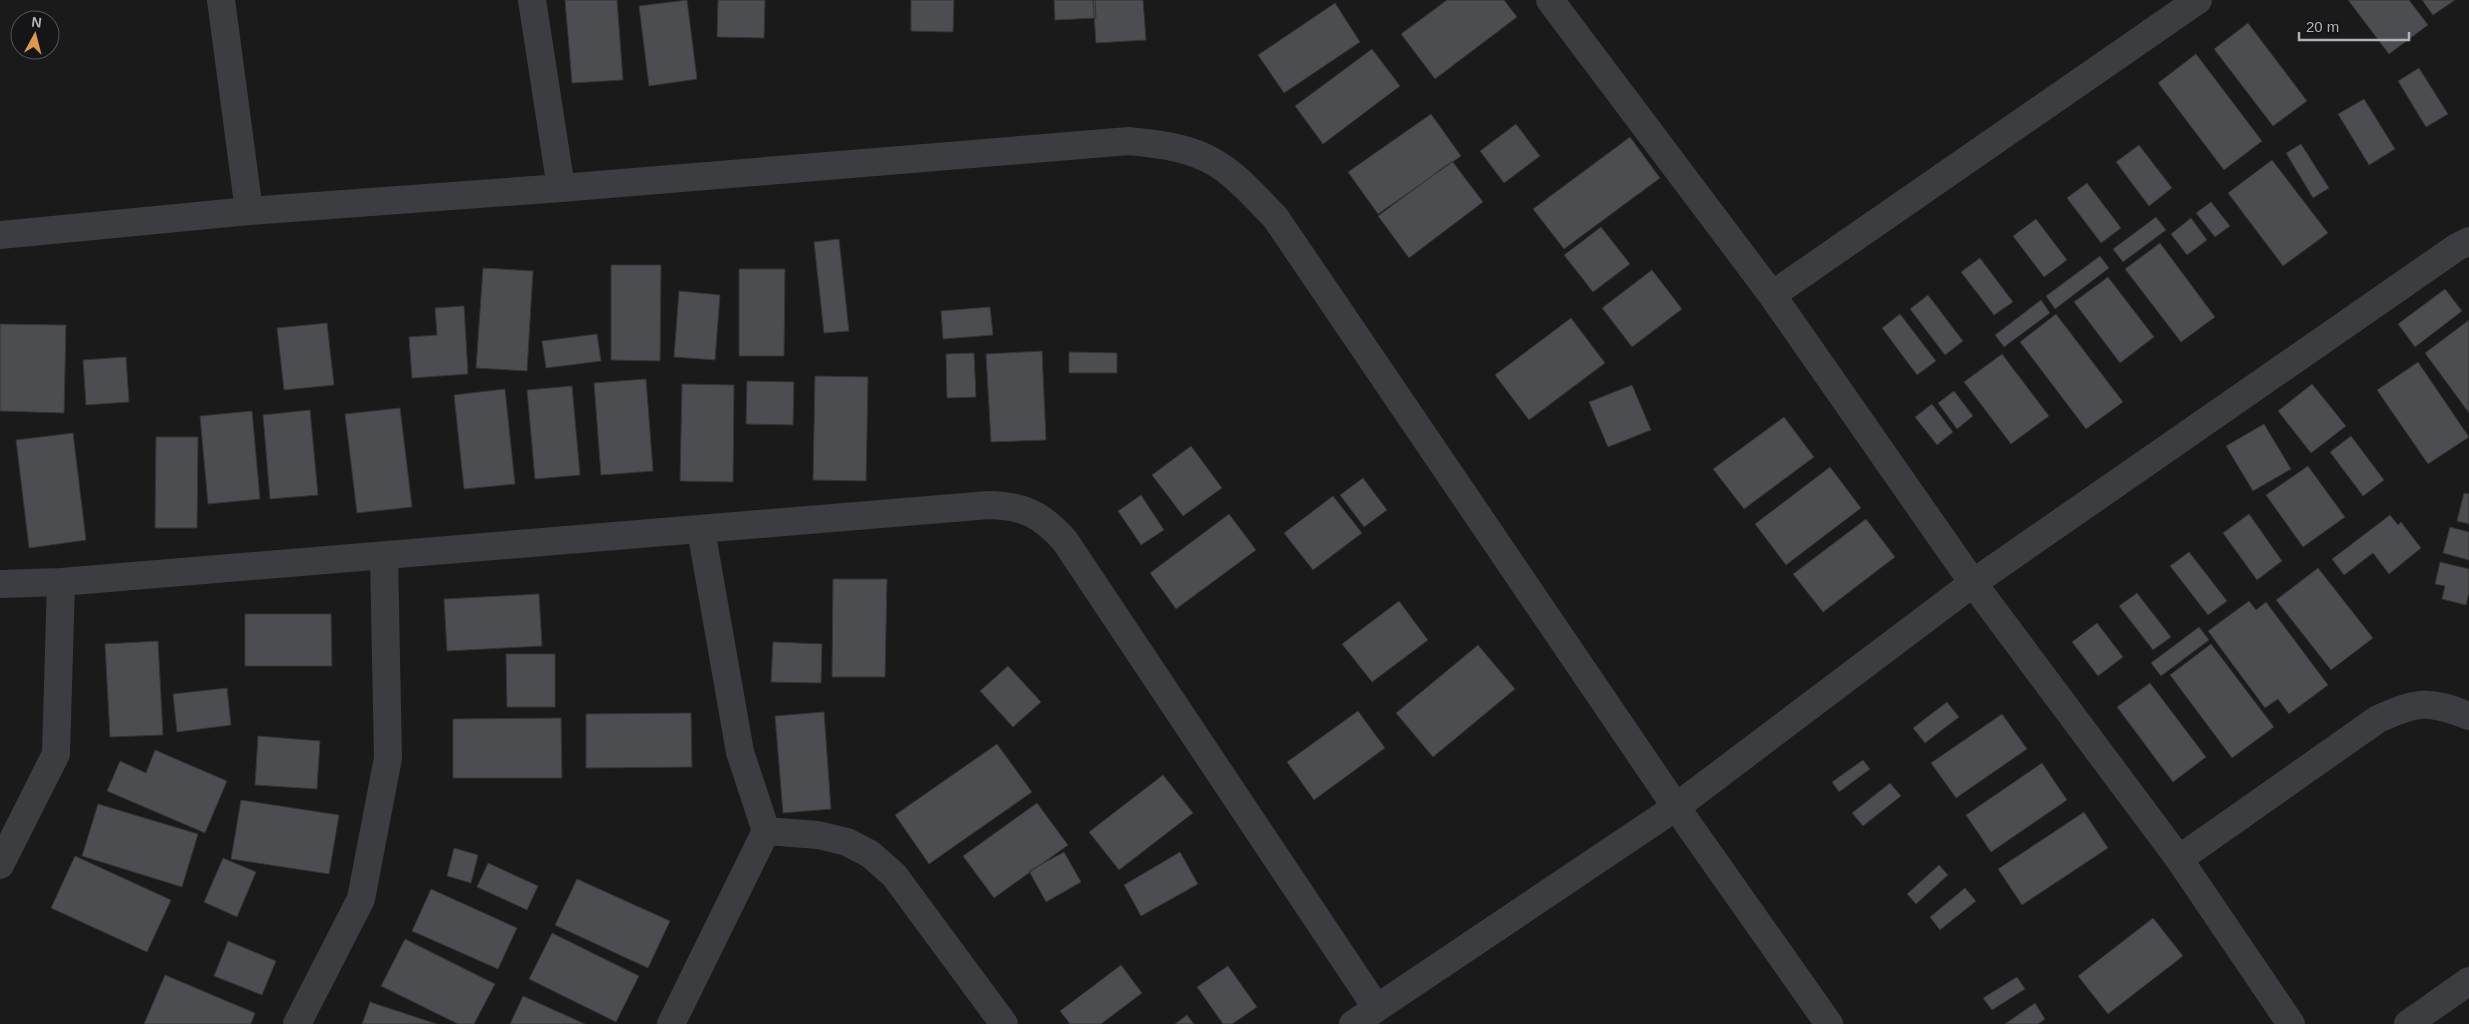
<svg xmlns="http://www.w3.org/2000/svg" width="2469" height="1024" viewBox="0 0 2469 1024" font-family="Helvetica,sans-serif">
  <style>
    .building { fill: #4c4d50; stroke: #343437 }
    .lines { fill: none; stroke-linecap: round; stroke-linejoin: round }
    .street { stroke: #3b3d40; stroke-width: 28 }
  </style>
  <rect width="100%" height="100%" fill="#1a1a1b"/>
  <path class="building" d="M565 0H617L623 80 572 83Z
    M687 0 697 79 649 86 639 6Z
    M718 0H765L764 38 717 37Z
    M911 0H954L953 32 911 31Z
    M1054 0H1095L1096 18 1055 20Z
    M1093 0H1143L1146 40 1096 43Z
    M1447 0H1504L1517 17 1435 79 1401 34Z
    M2348 0H2409L2428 25 2389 54Z
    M2422 0H2455L2433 15Z
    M1335 3 1360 42 1284 93 1258 55Z
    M2248 23 2307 101 2273 126 2214 49Z
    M1372 49 1400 86 1323 144 1295 106Z
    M2196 54 2262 141 2224 170 2158 83Z
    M2419 68 2448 114 2426 127 2398 81Z
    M2364 99 2395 149 2369 165 2338 114Z
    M1431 114 1461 156 1378 214 1348 172Z
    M1516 124 1540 156 1504 183 1480 151Z
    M1630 137 1660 178 1564 249 1533 209Z
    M2301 144 2329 188 2313 198 2286 153Z
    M2139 145 2172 188 2149 206 2116 162Z
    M2272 160 2328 233 2283 266 2228 193Z
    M1452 161 1483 202 1409 258 1378 216Z
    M2087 183 2121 228 2101 243 2067 198Z
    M2211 202 2230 226 2215 237 2196 213Z
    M2156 217 2166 230 2123 262 2113 249Z
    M2191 218 2207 240 2187 255 2171 234Z
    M2036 219 2067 260 2044 277 2013 236Z
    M1601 227 1630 264 1593 292 1564 255Z
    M839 239 849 331 824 333 814 242Z
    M2160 243 2215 317 2181 342 2125 269Z
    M2100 256 2109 268 2055 309 2046 296Z
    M1980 258 2013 302 1994 315 1961 272Z
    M611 265H661L660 361 611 360Z
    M483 268 533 271 527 371 476 368Z
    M739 269H785L784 356H739Z
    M1652 270 1682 309 1632 347 1602 308Z
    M2108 277 2154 337 2120 363 2074 302Z
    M2445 289 2462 311 2415 347 2398 324Z
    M679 291 720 295 715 360 674 357Z
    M1928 295 1963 341 1945 355 1910 309Z
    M2041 300 2050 313 2004 347 1995 335Z
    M464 306 468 374 412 378 409 337 437 335 435 308Z
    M990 307 993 335 943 339 941 311Z
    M1900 314 1936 361 1917 375 1882 328Z
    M2056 314 2123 402 2086 429 2020 342Z
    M1571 318 1605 363 1529 420 1495 375Z
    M2469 320V413L2425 353Z
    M327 323 334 385 284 390 277 328Z
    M0 324 66 325 64 413 0 411Z
    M597 334 601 361 546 368 542 341Z
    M1042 351 1046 440 991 442 986 354Z
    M1069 352 1117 353V373H1069Z
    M974 353 976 397 947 398 946 354Z
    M2002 354 2049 416 2011 444 1964 382Z
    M126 357 129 402 86 405 83 360Z
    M2418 362 2469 437 2428 464 2377 390Z
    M815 376 868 377 866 481 813 480Z
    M646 379 653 471 601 475 594 383Z
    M747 381 794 382 793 425 746 424Z
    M682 384 734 385 733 482 680 481Z
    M2312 384 2346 426 2311 453 2278 411Z
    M1632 385 1651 430 1608 447 1589 402Z
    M572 386 580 475 535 479 527 390Z
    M505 389 515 484 464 489 454 395Z
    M1954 391 1973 416 1957 429 1938 403Z
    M1932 404 1953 432 1937 445 1915 417Z
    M400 408 412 507 357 513 345 414Z
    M310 410 318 495 270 499 263 415Z
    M252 411 260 499 208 504 200 416Z
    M1784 417 1814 457 1744 509 1713 469Z
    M2264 424 2291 469 2253 491 2226 446Z
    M73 433 86 540 29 548 16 440Z
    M2351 436 2384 480 2363 496 2330 452Z
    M156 437H198L197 528H155Z
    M1191 446 1222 488 1183 516 1152 475Z
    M2308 466 2345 517 2303 547 2266 495Z
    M1830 467 1861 508 1786 565 1755 524Z
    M1363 478 1387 510 1364 527 1340 495Z
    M2464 493 2469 494V524L2457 521Z
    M1141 495 1164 530 1141 545 1118 511Z
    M1333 496 1362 533 1313 570 1284 533Z
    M1229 514 1256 550 1176 609 1150 573Z
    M2249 514 2282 561 2257 580 2223 533Z
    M2390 515 2398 525 2401 522 2421 548 2389 574 2373 553 2344 575 2332 559Z
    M1866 519 1895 557 1823 612 1793 574Z
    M2450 527 2469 532V560L2443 553Z
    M2189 552 2227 601 2208 615 2170 566Z
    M2440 562 2469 569V592L2466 605 2442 599 2445 586 2435 584Z
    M2318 568 2373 638 2331 670 2276 600Z
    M833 579H887L885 677H832Z
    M2137 593 2171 637 2153 650 2119 606Z
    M539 594 542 646 447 651 444 599Z
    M1399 601 1428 640 1372 682 1342 644Z
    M2249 601 2256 610 2266 602 2328 685 2289 714 2278 699 2265 708 2208 631Z
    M245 614H331L332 666H245Z
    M2097 623 2123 657 2098 676 2072 642Z
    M2199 627 2209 640 2161 676 2151 663Z
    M158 641 163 735 110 737 105 644Z
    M773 642 822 644 821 683 771 682Z
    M2211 644 2274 727 2232 758 2170 675Z
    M1478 645 1515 689 1433 757 1396 713Z
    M506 654H555V707H507Z
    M1008 666 1041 702 1013 727 980 691Z
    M2150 683 2206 757 2173 782 2117 707Z
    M227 688 231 725 177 732 173 694Z
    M1947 702 1959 717 1925 743 1913 728Z
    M1358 711 1385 748 1314 800 1287 762Z
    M824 712 831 809 783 813 775 716Z
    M691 713 692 767 586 768V714Z
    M2002 714 2027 749 1956 798 1931 763Z
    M561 718 562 778H453V719Z
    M258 736 320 741 317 789 255 785Z
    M997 744 1032 792 929 864 895 815Z
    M155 750 227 781 205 833 107 791 120 761 146 773Z
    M1863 760 1870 769 1839 792 1832 782Z
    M2042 763 2067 800 1991 852 1966 815Z
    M1163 775 1193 813 1119 870 1089 832Z
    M1890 783 1901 796 1863 826 1852 813Z
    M241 800 339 815 329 874 231 859Z
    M1037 803 1068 845 994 898 963 856Z
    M98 804 198 834 182 887 82 856Z
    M2084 812 2108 848 2022 905 1998 869Z
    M454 848 478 855 471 883 447 876Z
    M1064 852 1081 882 1046 902 1029 871Z
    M1180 852 1198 884 1141 916 1124 885Z
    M75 856 171 900 147 952 51 908Z
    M223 858 256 872 237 917 204 902Z
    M488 863 538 886 527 910 477 887Z
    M1939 865 1948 875 1916 904 1907 894Z
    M577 879 670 921 648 968 555 925Z
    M1965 888 1976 901 1940 930 1930 917Z
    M431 889 517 928 498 969 412 931Z
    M2153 918 2183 956 2108 1014 2078 976Z
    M552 933 639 976 616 1022 529 979Z
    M405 939 495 984 474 1024H458L381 986Z
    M228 941 276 961 262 995 214 976Z
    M1121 965 1142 993 1101 1024H1070L1060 1011Z
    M1228 966 1257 1007 1232 1024H1223L1197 987Z
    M165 975 255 1013 251 1024H144Z
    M2017 977 2025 989 1992 1010 1983 998Z
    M523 996 585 1024H510Z
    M370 1002 437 1024H362Z
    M2035 1003 2045 1019 2038 1024H2005Z
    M1187 1015 1194 1024H1175Z"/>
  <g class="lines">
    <path class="street" d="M221 0 249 211
      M532 0 561 188
      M1550 0 1772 295
      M2198 0 1772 295 1973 583 2179 859 2291 1024
      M0 235 249 211 561 188 1129 141C1154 144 1180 146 1204 157 1232 169 1254 196 1275 217L1676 807 1829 1024
      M0 584 61 582 989 505C1025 506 1042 515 1065 541L1376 1007
      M766 831 818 835 847 842 870 854 894 875 1004 1024
      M2179 859 2378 719C2418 701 2428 700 2469 716
      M0 865 56 754 61 582
      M297 1024 361 899 388 758 384 557
      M671 1024 766 831 740 752 701 530
      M1353 1024 1676 807 1973 583 2457 247 2469 241
      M2408 1024 2469 981"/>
  </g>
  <g transform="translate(35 35) rotate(7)"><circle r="24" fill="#151517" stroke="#525458"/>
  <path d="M0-4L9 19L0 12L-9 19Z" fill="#de994f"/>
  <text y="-8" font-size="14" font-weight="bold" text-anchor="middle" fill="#aeb3ba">N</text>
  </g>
  <path d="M2299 32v8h110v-8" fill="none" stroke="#aeb3ba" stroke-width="2.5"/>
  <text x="2306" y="32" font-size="15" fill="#aeb3ba" stroke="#151517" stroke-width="4" paint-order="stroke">20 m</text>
</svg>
